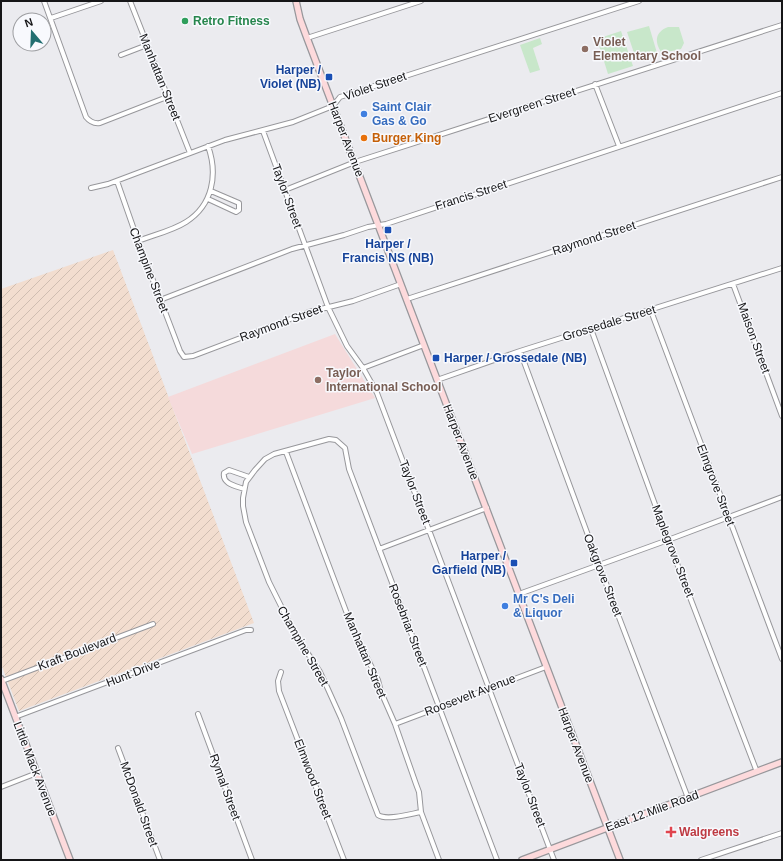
<svg xmlns="http://www.w3.org/2000/svg" width="783" height="861" viewBox="0 0 783 861" font-family="Arial,sans-serif">
  <style>
    .industrial { fill: url(#industrial-furrows) }
    .education { fill: #f5dadb }
    .green { fill: #c8e7ca }
    .lines { fill: none; stroke-linecap: round; stroke-linejoin: round }
    .minor-casing { stroke: #97979b; stroke-width: 6 }
    .secondary-casing { stroke: #97979b; stroke-width: 8 }
    .minor { stroke: #fff; stroke-width: 4 }
    .secondary { stroke: #fddadc; stroke-width: 5.5 }
    .leisure-dot { fill: #2e9e5b; stroke: #f8f9fd; stroke-width: 1.5 }
    .education-dot { fill: #8d6e63; stroke: #f8f9fd; stroke-width: 1.5 }
    .transit-dot { fill: #1a4fb4; stroke: #f8f9fd; stroke-width: 1.5 }
    .shop-dot { fill: #3f7fe0; stroke: #f8f9fd; stroke-width: 1.5 }
    .food-dot { fill: #e8710a; stroke: #f8f9fd; stroke-width: 1.5 }
    .health-dot { fill: #e0444e; stroke: #f8f9fd; stroke-width: 1.5 }
    .labels { text-anchor: middle; stroke-width: 3; stroke-linejoin: round; paint-order: stroke }
    .leisure-label { font-size: 12px; font-weight: bold; fill: #27864d; stroke: #f8f9fd; text-anchor: start }
    .education-label { font-size: 12px; font-weight: bold; fill: #785e54; stroke: #f8f9fd; text-anchor: start }
    .transit-label { font-size: 12px; font-weight: bold; fill: #164399; stroke: #f8f9fd; text-anchor: end }
    .street-label { font-size: 12px; fill: #151517; stroke: #f8f9fd }
    .shop-label { font-size: 12px; font-weight: bold; fill: #366cbe; stroke: #f8f9fd; text-anchor: start }
    .food-label { font-size: 12px; font-weight: bold; fill: #c56008; stroke: #f8f9fd; text-anchor: start }
    .health-label { font-size: 12px; font-weight: bold; fill: #be3a42; stroke: #f8f9fd; text-anchor: start }
  </style>
  <defs>
    <pattern id="industrial-furrows" width="10" height="10" patternUnits="userSpaceOnUse"><rect width="10" height="10" fill="#f2ddcf"/><path d="M-1 1l2-2M0 10L10 0M9 11l2-2" fill="none" stroke="#cfbdb1"/></pattern>
  </defs>
  <rect width="100%" height="100%" fill="#ebebef"/>
  <path class="industrial" d="M113 250 254 623 19 711 1 664V289Z"/>
  <path class="education" d="M335 334 375 398 192 454 168 397Z"/>
  <path class="green" d="M649 26 657 53 636 59 627 32Z
    M668 27H679L684 43 681 49 662 53C654 42 655 32 668 27Z
    M621 31 633 66 608 74 597 39Z
    M540 38 542 44 533 48 540 70 530 73 520 45Z"/>
  <g class="lines">
    <defs>
      <path id="minor" d="M44 1 86 117C90 122 94 124 100 123L167 97
        M130 1 190 153
        M51 18 101 1
        M307 38 421 1
        M121 55 147 45
        M595 84 619 146
        M263 131 328 307 347 346 363 368 377 393 554 860
        M117 181 138 241 180 351 184 357 193 356 309 312 353 301 401 284
        M91 188 108 184 225 140 293 122 333 106 340 97 639 1
        M285 190 355 162 782 25
        M208 199 236 212 239 210V203L211 191
        M138 241C153 235 172 231 186 222 213 205 218 174 208 146
        M733 284 782 416
        M407 299 782 177
        M160 300 292 249 344 235 368 227 386 224 782 93
        M651 311 782 659
        M591 329 668 540 757 772
        M520 351 599 565 688 798
        M363 368 424 345
        M437 380 520 351 782 268
        M286 452 352 627 378 680 381 692 395 724 416 784 419 792 421 812 439 860
        M244 489C236 486 222 484 224 473L229 470 249 477
        M379 549 487 508
        M519 594 668 540 782 497
        M281 672 278 681 279 691 344 860
        M2 681 153 624
        M198 714 252 860
        M15 717 246 630H251
        M395 724 546 667
        M118 748 160 860
        M1 787 37 773
        M421 812C410 814 387 821 378 815L341 718 327 687 320 672 295 634 269 582 246 522 243 506V498L246 482 255 470 265 459 274 454 329 439 336 440 345 448 349 469 497 860
        M701 860 782 833"/>
      <path id="secondary" d="M296 1 300 19 307 38 620 860
        M1 679 70 860
        M522 860 782 762"/>
    </defs>
    <use href="#minor" class="minor-casing"/>
    <use href="#secondary" class="secondary-casing"/>
    <use href="#minor" class="minor"/>
    <use href="#secondary" class="secondary"/>
  </g>
  <circle class="leisure-dot" cx="185" cy="21" r="4"/>
  <g class="education-dot">
    <circle cx="585" cy="49" r="4"/>
    <circle cx="318" cy="380" r="4"/>
  </g>
  <g class="transit-dot">
    <rect x="325" y="73" width="8" height="8" rx="2"/>
    <rect x="384" y="226" width="8" height="8" rx="2"/>
    <rect x="432" y="354" width="8" height="8" rx="2"/>
    <rect x="510" y="559" width="8" height="8" rx="2"/>
  </g>
  <g class="shop-dot">
    <circle cx="364" cy="114" r="4"/>
    <circle cx="505" cy="606" r="4"/>
  </g>
  <circle class="food-dot" cx="364" cy="138" r="4"/>
  <path class="health-dot" d="M669 826h4v4h4v4h-4v4h-4v-4h-4v-4h4z"/>
  <g class="labels">
    <g class="leisure-label">
      <text x="193" y="25">Retro Fitness</text>
    </g>
    <g class="education-label">
      <text x="593" y="46">Violet<tspan x="593" dy="14">Elementary School</tspan></text>
      <text x="326" y="377">Taylor<tspan x="326" dy="14">International School</tspan></text>
    </g>
    <g class="transit-label">
      <text x="321" y="74">Harper /<tspan x="321" dy="14">Violet (NB)</tspan></text>
      <text x="388" y="248" text-anchor="middle">Harper /<tspan x="388" dy="14">Francis NS (NB)</tspan></text>
      <text x="444" y="362" text-anchor="start">Harper / Grossedale (NB)</text>
      <text x="506" y="560">Harper /<tspan x="506" dy="14">Garfield (NB)</tspan></text>
    </g>
    <g class="street-label">
      <text transform="translate(160 77) rotate(68)" y="4">Manhattan Street</text>
      <text transform="translate(375 86) rotate(-19)" y="4">Violet Street</text>
      <text transform="translate(532 105) rotate(-18)" y="4">Evergreen Street</text>
      <text transform="translate(346 139) rotate(69)" y="4">Harper Avenue</text>
      <text transform="translate(471 195) rotate(-18)" y="4">Francis Street</text>
      <text transform="translate(287 196) rotate(70)" y="4">Taylor Street</text>
      <text transform="translate(594 238) rotate(-18)" y="4">Raymond Street</text>
      <text transform="translate(149 270) rotate(69)" y="4">Champine Street</text>
      <text transform="translate(281 323) rotate(-20)" y="4">Raymond Street</text>
      <text transform="translate(609 323) rotate(-17)" y="4">Grossedale Street</text>
      <text transform="translate(754 338) rotate(70)" y="4">Maison Street</text>
      <text transform="translate(461 442) rotate(69)" y="4">Harper Avenue</text>
      <text transform="translate(716 485) rotate(69)" y="4">Elmgrove Street</text>
      <text transform="translate(415 492) rotate(69)" y="4">Taylor Street</text>
      <text transform="translate(673 551) rotate(69)" y="4">Maplegrove Street</text>
      <text transform="translate(603 575) rotate(69)" y="4">Oakgrove Street</text>
      <text transform="translate(408 625) rotate(69)" y="4">Rosebriar Street</text>
      <text transform="translate(303 646) rotate(60)" y="4">Champine Street</text>
      <text transform="translate(77 652) rotate(-21)" y="4">Kraft Boulevard</text>
      <text transform="translate(365 655) rotate(67)" y="4">Manhattan Street</text>
      <text transform="translate(133 673) rotate(-21)" y="4">Hunt Drive</text>
      <text transform="translate(470 695) rotate(-21)" y="4">Roosevelt Avenue</text>
      <text transform="translate(576 745) rotate(69)" y="4">Harper Avenue</text>
      <text transform="translate(35 769) rotate(69)" y="4">Little Mack Avenue</text>
      <text transform="translate(313 779) rotate(69)" y="4">Elmwood Street</text>
      <text transform="translate(225 787) rotate(70)" y="4">Rymal Street</text>
      <text transform="translate(530 795) rotate(69)" y="4">Taylor Street</text>
      <text transform="translate(139 804) rotate(70)" y="4">McDonald Street</text>
      <text transform="translate(652 811) rotate(-20)" y="4">East 12 Mile Road</text>
    </g>
    <g class="shop-label">
      <text x="372" y="111">Saint Clair<tspan x="372" dy="14">Gas &amp; Go</tspan></text>
      <text x="513" y="603">Mr C's Deli<tspan x="513" dy="14">&amp; Liquor</tspan></text>
    </g>
    <g class="food-label">
      <text x="372" y="142">Burger King</text>
    </g>
    <g class="health-label">
      <text x="679" y="836">Walgreens</text>
    </g>
  </g>
  <rect width="783" height="861" fill="none" stroke="#151517" stroke-width="4"/>
  <g transform="translate(32 32) rotate(341)"><circle r="19" fill="#f8f9fd" stroke="#9d9ea1"/>
  <path d="M0-3L7 15L0 10L-7 15Z" fill="#226e70"/>
  <text y="-6" font-size="11" font-weight="bold" text-anchor="middle" fill="#151517">N</text>
  </g>
</svg>
